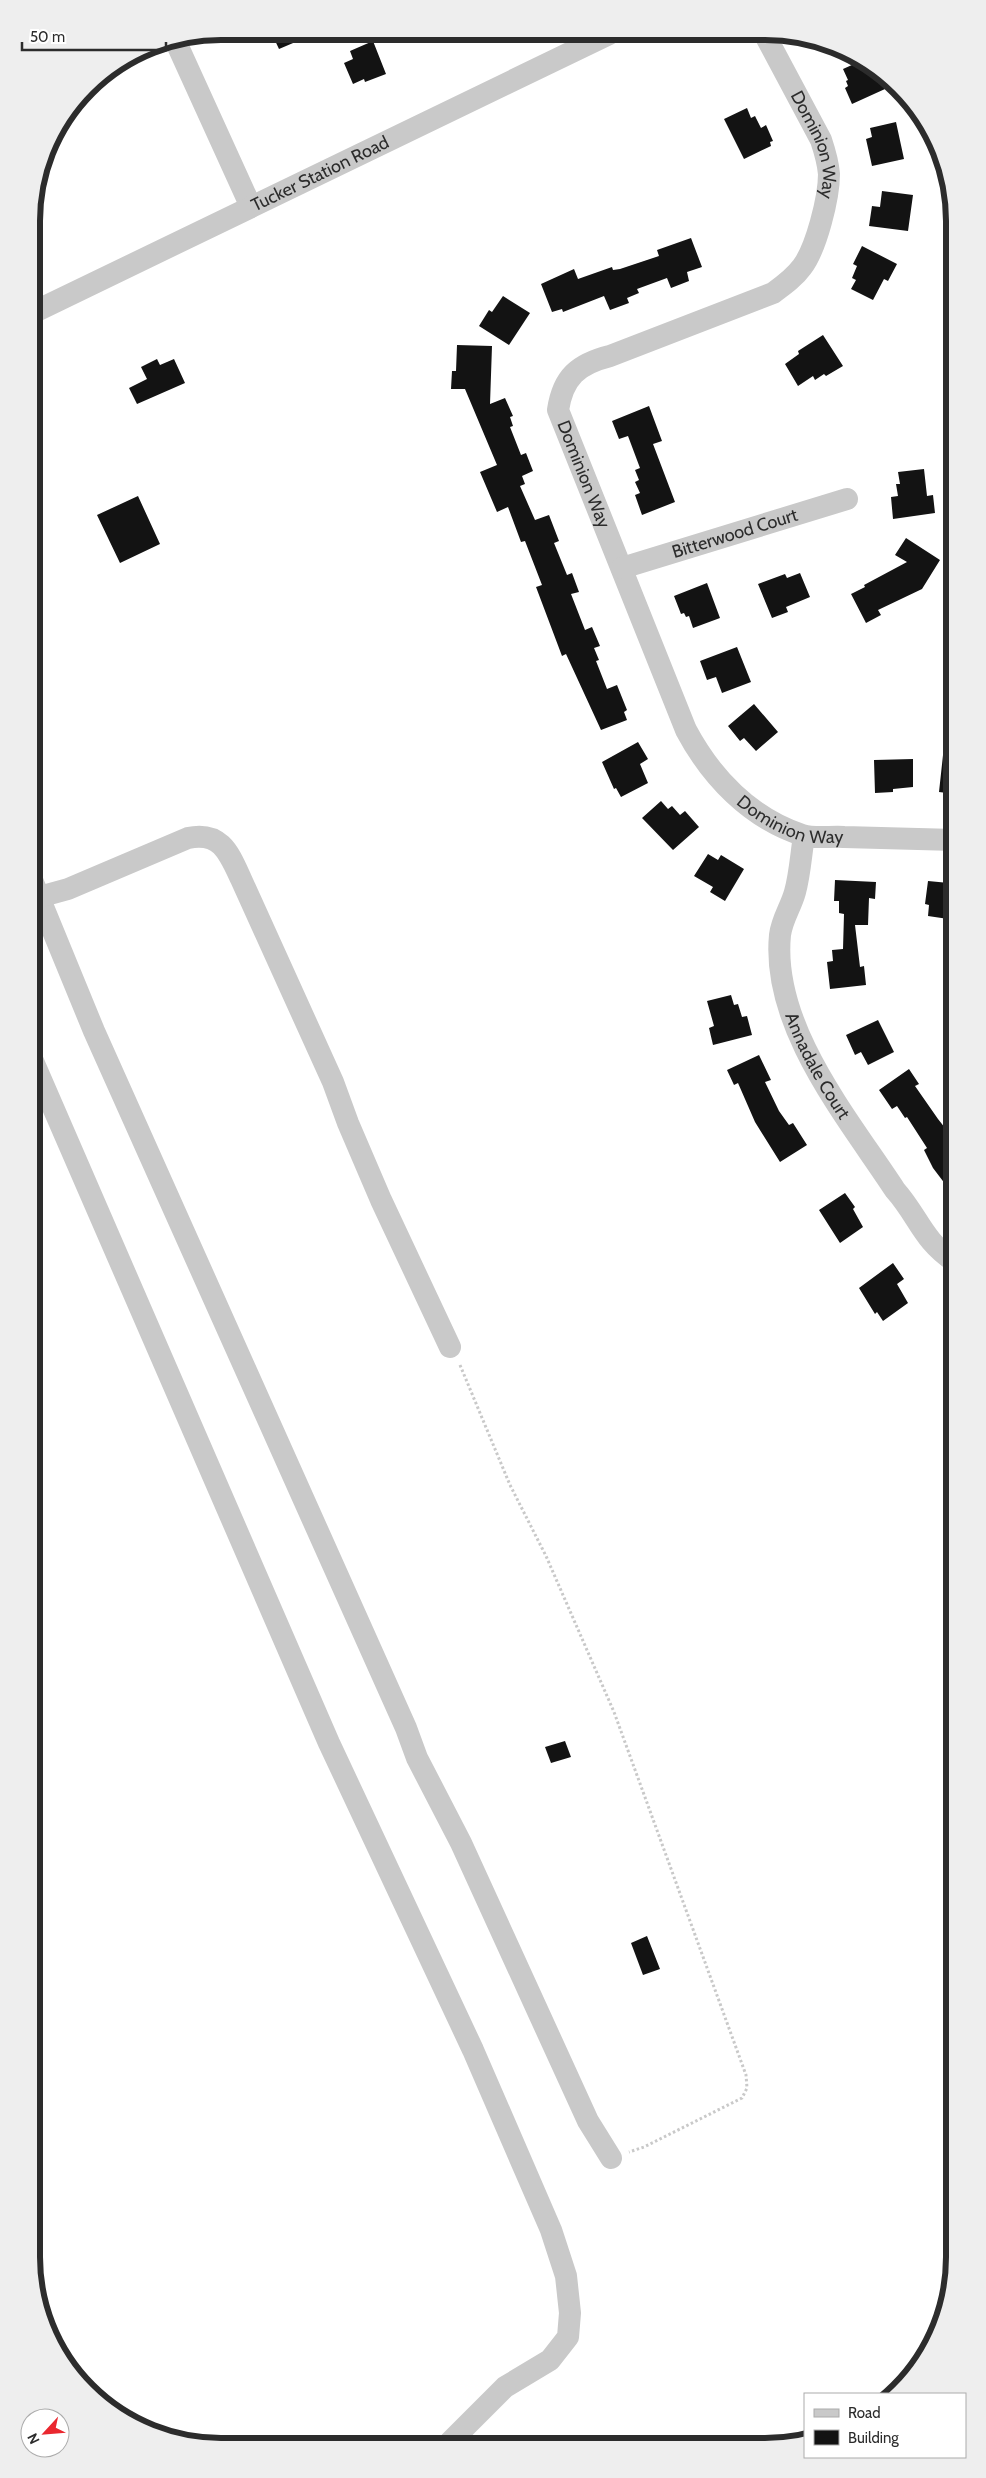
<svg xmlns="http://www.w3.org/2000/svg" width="986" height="2478" viewBox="0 0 986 2478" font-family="Cabin,sans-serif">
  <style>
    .building { fill: #131313 }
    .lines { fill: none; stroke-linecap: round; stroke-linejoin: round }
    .path { stroke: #c9c9c9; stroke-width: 3; stroke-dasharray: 2.5 2.5; stroke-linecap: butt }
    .minor { stroke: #c9c9c9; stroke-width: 22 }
    .labels { text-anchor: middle; stroke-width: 5; stroke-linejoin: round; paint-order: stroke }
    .street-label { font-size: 18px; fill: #2c2c2c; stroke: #fff }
    .rim { fill: none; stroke: #2c2c2c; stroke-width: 6 }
  </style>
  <rect width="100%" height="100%" fill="#fff"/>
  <path class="building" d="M271 32H319L279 49Z
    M373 41 386 74 365 82 364 79 353 84 344 63 353 59 350 51Z
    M863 60 876 69 885 89 852 104 845 88 848 86 846 81 848 80 843 69Z
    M747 108 751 118 755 116 761 128 766 125 773 141 770 142 771 146 744 159 724 119Z
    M896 122 904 159 872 166 866 139 872 137 870 128Z
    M882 191 913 195 908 231 869 226 872 206 880 207Z
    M691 238 702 267 687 272 689 281 671 288 667 278 637 289 639 293 627 298 629 303 610 310 604 296 563 312 562 309 552 312 541 284 574 269 578 279 612 267 613 270 620 269 659 256 657 250Z
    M862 246 897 264 888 281 884 279 873 300 851 289 856 280 852 278 857 266 853 264Z
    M503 296 530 313 509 345 479 326 489 310 492 312Z
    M823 335 843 366 826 376 824 374 815 380 813 376 798 386 785 364 799 354 798 351Z
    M457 345 492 346 490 404 505 398 513 416 510 417 513 426 510 427 521 455 526 453 533 471 522 476 525 484 520 486 535 520 549 515 559 541 554 543 567 575 572 573 579 592 571 594 585 630 592 627 600 646 594 648 599 660 596 661 607 689 617 685 627 710 624 712 627 720 601 730 566 654 562 656 536 587 542 585 525 541 521 542 508 507 497 512 480 472 497 465 465 389H451L452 371H456Z
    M157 359 160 365 174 359 185 383 137 404 129 388 147 379 141 367Z
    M649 406 662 441 653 444 675 502 642 515 635 495 640 493 635 482 639 480 635 470 640 468 628 436 619 439 612 421Z
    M924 469 927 496 933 495 935 513 893 519 891 497 898 496 896 484H900L898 472Z
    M138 496 160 544 120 563 97 515Z
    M906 538 940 560 922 589 878 610 881 615 866 623 851 594 865 587 864 585 907 562 895 555Z
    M800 573 810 597 786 607 788 612 772 618 758 584 785 574 787 578Z
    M707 583 720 618 693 628 689 616 686 617 684 613 681 614 674 596Z
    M737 647 751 682 722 693 716 677 707 680 700 661Z
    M754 704 778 732 756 751 744 738 740 741 728 726Z
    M638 742 648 759 640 764 648 783 621 797 616 788 614 789 602 762Z
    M944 746H955V794L939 792Z
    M913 759V787L893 789V792L875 793 874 760Z
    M661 801 668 809 672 806 680 815 685 811 699 827 673 850 642 818Z
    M708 854 718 860 721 855 744 869 725 901 710 892 713 887 694 876Z
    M835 880 876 882 875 899 869 898 868 925H855L860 967 864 966 866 985 830 989 827 962 833 961 832 950 843 949 844 914 839 913V901H834Z
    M928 881 949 883 948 887 955 888V920L928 916 929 905 925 904Z
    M731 995 734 1005 738 1004 742 1017 747 1016 752 1035 713 1045 709 1028 714 1026 707 1001Z
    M878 1020 894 1052 868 1065 861 1052 855 1055 846 1035Z
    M759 1055 771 1080 765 1082 779 1111 789 1125 793 1123 807 1145 780 1162 755 1122 738 1083 734 1085 727 1070Z
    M909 1069 919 1084 915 1086 938 1119 949 1133 955 1130V1197L933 1168 924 1150 927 1148 907 1117 905 1118 897 1106 892 1109 879 1090Z
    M845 1193 855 1207 853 1209 863 1227 840 1243 819 1210Z
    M893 1263 904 1279 897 1284 908 1303 883 1321 877 1312 875 1314 859 1288Z
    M565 1741 571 1757 551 1763 545 1747Z
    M647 1936 660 1969 643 1975 631 1943Z"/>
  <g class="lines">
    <path class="path" d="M460 1365 510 1485 546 1556 614 1712 746 2075 747 2088 742 2098 644 2147 629 2152"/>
    <g class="minor">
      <path id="s1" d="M765 35 821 140C825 152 828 162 829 174 829 198 816 249 802 267 794 278 784 285 773 293L610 356C578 364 563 377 558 410L686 730C711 777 750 818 802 835 814 839 831 836 844 837 881 838 918 839 955 840"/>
      <path d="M175 40 251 207"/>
      <path id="s2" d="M32 313 609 34"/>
      <path id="s3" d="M622 568 847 499"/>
      <path id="s4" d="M804 836C801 854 800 874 795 892 791 907 782 919 780 935 771 1027 848 1118 895 1190 919 1217 922 1240 955 1262"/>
      <path d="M32 880 94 1031 406 1728 417 1758 461 1843 588 2121 611 2158"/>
      <path d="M39 897 68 889 188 838C221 831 229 853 241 879L333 1082 348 1123 381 1200 450 1347"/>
      <path d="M32 1059 329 1743 473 2050 551 2230 566 2276 570 2313 568 2337 550 2360 505 2387 450 2442"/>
    </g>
  </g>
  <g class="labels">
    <g class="street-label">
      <text dy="6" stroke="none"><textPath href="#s1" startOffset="122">Dominion Way</textPath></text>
      <text dy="6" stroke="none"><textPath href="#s2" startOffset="320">Tucker Station Road</textPath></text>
      <text dy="6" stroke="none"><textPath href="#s1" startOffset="616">Dominion Way</textPath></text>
      <text dy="6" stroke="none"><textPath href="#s3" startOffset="118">Bitterwood Court</textPath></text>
      <text dy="6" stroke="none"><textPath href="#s1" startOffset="1036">Dominion Way</textPath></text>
      <text dy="6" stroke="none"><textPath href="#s4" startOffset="241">Annadale Court</textPath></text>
    </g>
  </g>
  <path d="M0 0H986V2478H0ZM221 40H765A181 181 0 0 1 946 221V2257A181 181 0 0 1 765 2438H221A181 181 0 0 1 40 2257V221A181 181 0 0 1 221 40Z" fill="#eee" fill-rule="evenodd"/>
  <path class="rim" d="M221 40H765A181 181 0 0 1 946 221V2257A181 181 0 0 1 765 2438H221A181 181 0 0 1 40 2257V221A181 181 0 0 1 221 40Z"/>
  <rect x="804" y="2393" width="162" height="65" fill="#ffffff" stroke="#ababab"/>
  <rect x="814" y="2409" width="25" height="8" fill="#c9c9c9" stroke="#ababab"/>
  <text x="848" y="2418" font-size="15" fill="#2c2c2c">Road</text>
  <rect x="814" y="2430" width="25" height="15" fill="#131313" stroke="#ababab"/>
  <text x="848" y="2443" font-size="15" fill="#2c2c2c">Building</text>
  <g transform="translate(45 2433) rotate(244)"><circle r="24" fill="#ffffff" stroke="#ababab"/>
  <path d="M0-4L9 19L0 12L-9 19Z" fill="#ea272f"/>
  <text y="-8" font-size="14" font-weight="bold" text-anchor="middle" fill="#2c2c2c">N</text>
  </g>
  <path d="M22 42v8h144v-8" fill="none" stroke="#2c2c2c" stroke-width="2.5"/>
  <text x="30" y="42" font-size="15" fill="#2c2c2c" stroke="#ffffff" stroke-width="4" paint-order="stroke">50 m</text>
</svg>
